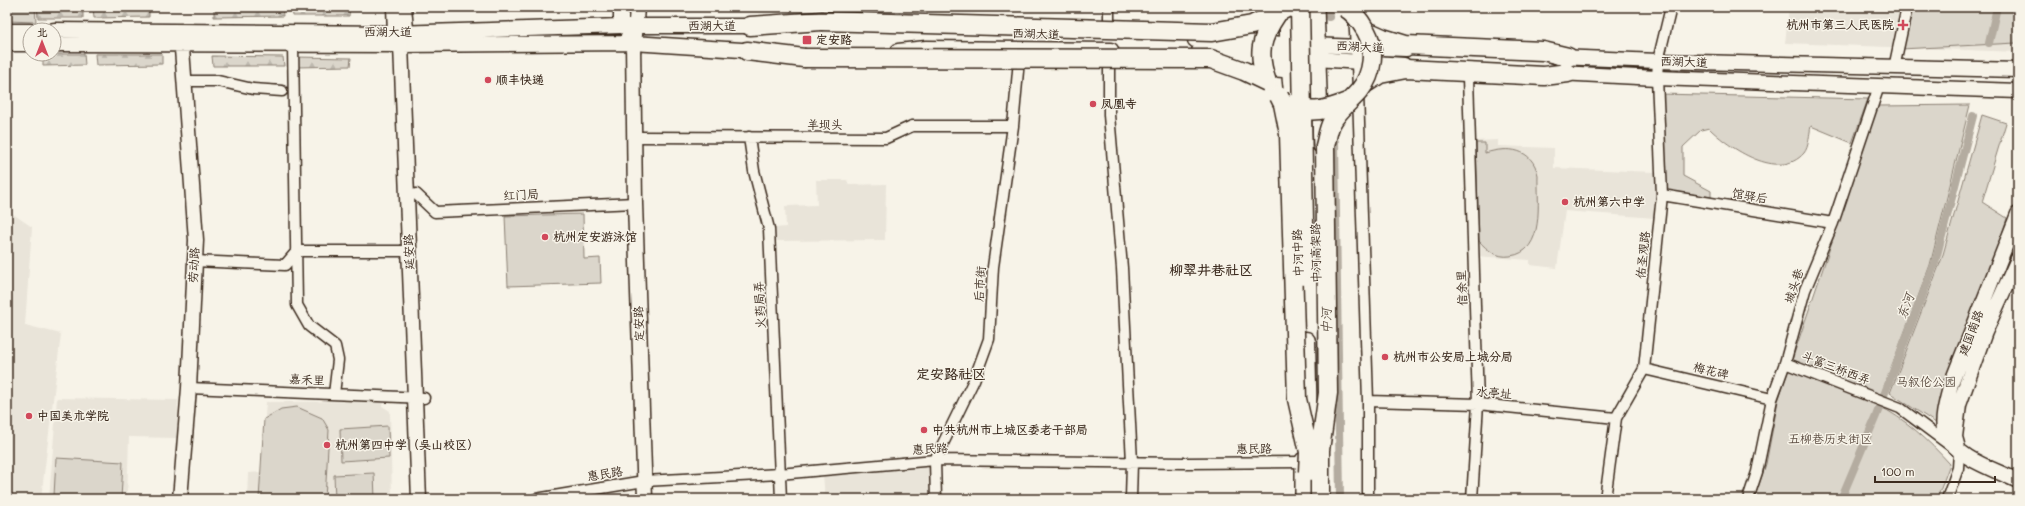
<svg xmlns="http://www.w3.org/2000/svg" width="2025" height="506" viewBox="0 0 2025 506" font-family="Mali,'LXGW WenKai TC',sans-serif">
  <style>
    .built { fill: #e9e4d9 }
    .green { fill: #dbd6cb; stroke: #8b8074 }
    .forest { fill: url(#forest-firs); stroke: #8b8074 }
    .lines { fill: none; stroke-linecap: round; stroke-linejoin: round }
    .canal { stroke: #b4aca0; stroke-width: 8 }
    .street-casing { stroke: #3b2a1e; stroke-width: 13 }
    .secondary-casing { stroke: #3b2a1e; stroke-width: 17 }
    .primary-casing { stroke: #3b2a1e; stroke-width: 18 }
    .highway-casing { stroke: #3b2a1e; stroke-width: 21 }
    .street { stroke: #f7f3e8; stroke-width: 10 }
    .secondary { stroke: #f7f3e8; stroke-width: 14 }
    .primary { stroke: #f7f3e8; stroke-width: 15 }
    .highway { stroke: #f7f3e8; stroke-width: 18 }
    .highway-bridge-casing { stroke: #3b2a1e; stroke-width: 21; stroke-linecap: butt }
    .highway-bridge { stroke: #f7f3e8; stroke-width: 18 }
    .poi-dot { fill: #d1495b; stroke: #f7f3e8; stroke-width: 1.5 }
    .labels { text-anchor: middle; stroke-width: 3; stroke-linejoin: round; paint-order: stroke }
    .poi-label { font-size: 12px; font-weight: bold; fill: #3b2a1e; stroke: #f7f3e8; text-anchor: start }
    .street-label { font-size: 12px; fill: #3b2a1e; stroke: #f7f3e8 }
    .park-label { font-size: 12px; fill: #5b4c41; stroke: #f7f3e8 }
    .water-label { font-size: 13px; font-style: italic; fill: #5f5145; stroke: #f7f3e8 }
    .quarter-label { font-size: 14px; font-weight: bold; fill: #3b2a1e; stroke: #f7f3e8 }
  </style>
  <defs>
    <pattern id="forest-firs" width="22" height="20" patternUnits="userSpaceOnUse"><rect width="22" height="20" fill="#dbd6cb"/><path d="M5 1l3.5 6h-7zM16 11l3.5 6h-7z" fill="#bdb8ae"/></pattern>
  </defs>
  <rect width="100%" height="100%" fill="#f7f3e8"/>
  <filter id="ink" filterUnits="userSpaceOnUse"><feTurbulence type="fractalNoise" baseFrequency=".025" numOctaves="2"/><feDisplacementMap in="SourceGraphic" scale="8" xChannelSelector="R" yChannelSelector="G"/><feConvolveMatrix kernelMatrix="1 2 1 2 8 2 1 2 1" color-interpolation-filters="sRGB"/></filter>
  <g filter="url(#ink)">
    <path class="built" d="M1789 7H2018V52L1785 43Z
      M1498 140V146L1554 148V168L1655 172 1657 194 1654 218 1565 211 1557 268 1530 265V260L1476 256 1472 141Z
      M816 180H847L849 185 886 184 885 240 776 241 775 228 786 227 785 206 817 205Z
      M7 210 32 227 25 325 61 334 41 499H7Z
      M57 398 178 400 177 438 129 437 127 499H49Z
      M383 401 382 406 390 411 392 499H247L248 473 261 472 266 402Z
      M931 465 932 499H825L823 474Z"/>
    <path class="green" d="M7 7H35L36 22 7 21Z
      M1911 7H2018L2016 43 1901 49Z
      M1660 94 1868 99 1852 143 1811 126C1809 135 1809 147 1804 153 1779 182 1729 148 1709 128L1701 130 1683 147V176L1711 191V197L1665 190Z
      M1970 105 1930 265 1877 405C1906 419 1928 440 1950 464L1937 499H1754L1766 464 1778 401 1878 106Z
      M1982 115 2006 123 1982 202 2007 218 1942 427 1890 393 1942 258Z
      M1476 143H1485V153C1509 146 1532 148 1538 175 1537 201 1546 252 1510 256 1497 258 1487 250 1479 241Z
      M583 214 584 259 600 258 601 283 508 286 505 216Z
      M297 407 322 418 329 430 325 499H259L264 419 281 409Z
      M388 426 389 458 341 461 340 429Z
      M56 458 123 462 121 499 54 496Z
      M374 473 375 499H335L334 475Z"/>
    <path class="forest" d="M37 7H83V18H38Z
      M93 7H149V17L94 18Z
      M282 7 283 16 214 17V8Z
      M350 7 349 16H293L292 8Z
      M43 54H84L85 65 43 66Z
      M95 54H162V64L96 65Z
      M212 56 283 57 284 66H213Z
      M296 57 351 58 350 66 296 67Z"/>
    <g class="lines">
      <path class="canal" d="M1328 7 1329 17
        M1989 43 1997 7
        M1335 142 1340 499
        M1841 499 1876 416 1935 263 1973 116"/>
      <defs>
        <path id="street" d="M1109 7V32
          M1354 17 1357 62 1368 401V499
          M293 45 297 305 309 326 335 346 338 360 334 394
          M1109 64V115L1122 268 1132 462 1131 499
          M1894 68 1907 7
          M1468 77 1478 404 1472 499
          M185 81H218L253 89 282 91
          M634 137 886 138 912 126H1013
          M749 137 754 171 769 229 781 499
          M416 194 435 212 635 203
          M1662 195 1833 223
          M194 261 285 265 297 251H409
          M1785 363 1900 408 1959 452 1958 468 1947 499
          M1644 369 1772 399
          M189 388 424 398
          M1368 401 1478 404 1616 418
          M536 499 644 481 779 474 935 460 1186 463 1309 462
          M936 499 935 460 974 380 989 339 993 267 1013 126 1019 60
          M1605 499 1616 418 1644 369 1662 195 1657 78 1658 61 1671 7
          M1748 499 1757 472 1772 399 1785 363 1805 290 1833 223 1879 86"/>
        <path id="secondary" d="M394 7 395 33 401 45 419 499
          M404 7 407 40
          M621 7V26
          M54 30 395 33 621 26H760
          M7 31H30
          M635 35 637 7
          M628 36 633 43 635 203 645 499
          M1195 40 1406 49
          M7 44H30
          M54 44 401 45 633 43 757 51
          M898 51 926 48 1111 50
          M1199 51 1404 65
          M1559 57 1658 61 2018 70
          M1559 73 1657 78 2018 91
          M2018 214 1951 384C1948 396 1940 421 1945 433 1957 459 1994 469 2018 481
          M1958 448 1955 437 1959 405 1985 332 2018 259
          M180 499 189 388 196 240 181 35"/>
        <path id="primary" d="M1287 7 1288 57 1294 116
          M1316 7 1321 146
          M1252 67 1289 70
          M1303 460V499"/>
        <path id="highway" d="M750 26 821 21
          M1365 30 1383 38 1406 45 1543 51 1568 57
          M747 51 804 58
          M1363 85 1380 74 1406 69 1544 76 1568 73
          M1306 341 1308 430"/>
      </defs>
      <use href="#street" class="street-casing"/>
      <use href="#secondary" class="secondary-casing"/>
      <use href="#primary" class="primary-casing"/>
      <use href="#highway" class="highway-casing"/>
      <use href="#street" class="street"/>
      <use href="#secondary" class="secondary"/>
      <use href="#primary" class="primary"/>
      <use href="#highway" class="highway"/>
      <defs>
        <path id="highway-bridge" d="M1300 7 1305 276
          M821 21 1212 32 1252 25 1289 7
          M804 58 1211 59 1244 71 1267 82
          M1267 82C1257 54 1260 39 1277 14
          M1279 96 1283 104 1289 134 1297 399 1309 452 1308 472
          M1291 104C1308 116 1330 109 1347 102
          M1320 499V450L1328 393 1325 146C1327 139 1328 129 1332 122 1339 109 1351 101 1360 90 1373 74 1376 49 1366 31 1361 22 1354 12 1344 7"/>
      </defs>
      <use href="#highway-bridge" class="highway-bridge-casing"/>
      <use href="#highway-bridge" class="highway-bridge"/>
    </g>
  </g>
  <g class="poi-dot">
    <path d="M1901 19h4v4h4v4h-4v4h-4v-4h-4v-4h4z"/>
    <rect x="802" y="35" width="10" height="10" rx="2"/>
    <circle cx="488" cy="80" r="4"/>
    <circle cx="1093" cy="104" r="4"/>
    <circle cx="1565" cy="202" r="4"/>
    <circle cx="545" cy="237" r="4"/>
    <circle cx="1385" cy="357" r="4"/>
    <circle cx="29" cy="416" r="4"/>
    <circle cx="924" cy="430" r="4"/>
    <circle cx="327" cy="445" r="4"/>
  </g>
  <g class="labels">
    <g class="poi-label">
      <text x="1894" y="29" text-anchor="end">杭州市第三人民医院</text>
      <text x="816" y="44">定安路</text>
      <text x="496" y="84">顺丰快递</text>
      <text x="1101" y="108">凤凰寺</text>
      <text x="1573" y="206">杭州第六中学</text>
      <text x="553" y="241">杭州定安游泳馆</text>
      <text x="1393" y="361">杭州市公安局上城分局</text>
      <text x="37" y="420">中国美术学院</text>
      <text x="932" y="434">中共杭州市上城区委老干部局</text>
      <text x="335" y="449">杭州第四中学（吴山校区）</text>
    </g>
    <g class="street-label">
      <text x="712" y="30">西湖大道</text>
      <text x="388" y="36">西湖大道</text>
      <text transform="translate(1036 34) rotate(2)" y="4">西湖大道</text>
      <text transform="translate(1360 47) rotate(3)" y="4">西湖大道</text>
      <text transform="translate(1684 62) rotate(2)" y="4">西湖大道</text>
      <text x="825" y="129">羊坝头</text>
      <text transform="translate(521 195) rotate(-3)" y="4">红门局</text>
      <text transform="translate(1750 196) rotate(10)" y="4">馆驿后</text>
      <text transform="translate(409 252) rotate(-92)" y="4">延安路</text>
      <text transform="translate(1298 253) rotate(-92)" y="4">中河中路</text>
      <text transform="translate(1316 253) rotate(-91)" y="4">中河高架路</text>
      <text transform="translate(1643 255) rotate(-84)" y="4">佑圣观路</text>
      <text transform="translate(194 265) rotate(-87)" y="4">劳动路</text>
      <text transform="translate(980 284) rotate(-86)" y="4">后市街</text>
      <text transform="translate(1794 286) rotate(-72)" y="4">城头巷</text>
      <text transform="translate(1462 288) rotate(-92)" y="4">信余里</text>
      <text transform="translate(760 305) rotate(-93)" y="4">火药局弄</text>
      <text transform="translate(639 324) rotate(-92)" y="4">定安路</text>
      <text transform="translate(1971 333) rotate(-69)" y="4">建国南路</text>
      <text transform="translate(1836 368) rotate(21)" y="4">斗富三桥西弄</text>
      <text transform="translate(1711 371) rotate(13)" y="4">梅花碑</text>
      <text transform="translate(307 380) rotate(3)" y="4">嘉禾里</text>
      <text transform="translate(1494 393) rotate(5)" y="4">水亭址</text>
      <text transform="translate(930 449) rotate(-3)" y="4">惠民路</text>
      <text transform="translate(1254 449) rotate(-1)" y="4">惠民路</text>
      <text transform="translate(605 474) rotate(-9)" y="4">惠民路</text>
    </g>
    <g class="park-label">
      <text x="1926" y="386">马叙伦公园</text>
      <text x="1830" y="443">五柳巷历史街区</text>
    </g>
    <g class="water-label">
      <text transform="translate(1905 306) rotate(-69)" y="5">东河</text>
      <text transform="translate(1326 321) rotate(-91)" y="5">中河</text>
    </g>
    <g class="quarter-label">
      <text x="1211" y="275">柳翠井巷社区</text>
      <text x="951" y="379">定安路社区</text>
    </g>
  </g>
  <rect width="2025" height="506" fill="none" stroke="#f7f3e8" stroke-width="24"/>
  <rect x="12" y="12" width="2001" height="482" fill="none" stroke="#3b2a1e" stroke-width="1.5" filter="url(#ink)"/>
  <g transform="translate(42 42)"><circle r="19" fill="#f7f3e8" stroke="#aca397"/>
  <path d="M0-3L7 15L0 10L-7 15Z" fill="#d1495b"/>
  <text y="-6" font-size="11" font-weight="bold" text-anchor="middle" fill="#3b2a1e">北</text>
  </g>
  <path d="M1875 476v6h120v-6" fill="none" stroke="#3b2a1e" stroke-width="2"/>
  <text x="1881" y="476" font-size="12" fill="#3b2a1e" stroke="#f7f3e8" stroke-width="3" paint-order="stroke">100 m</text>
</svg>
